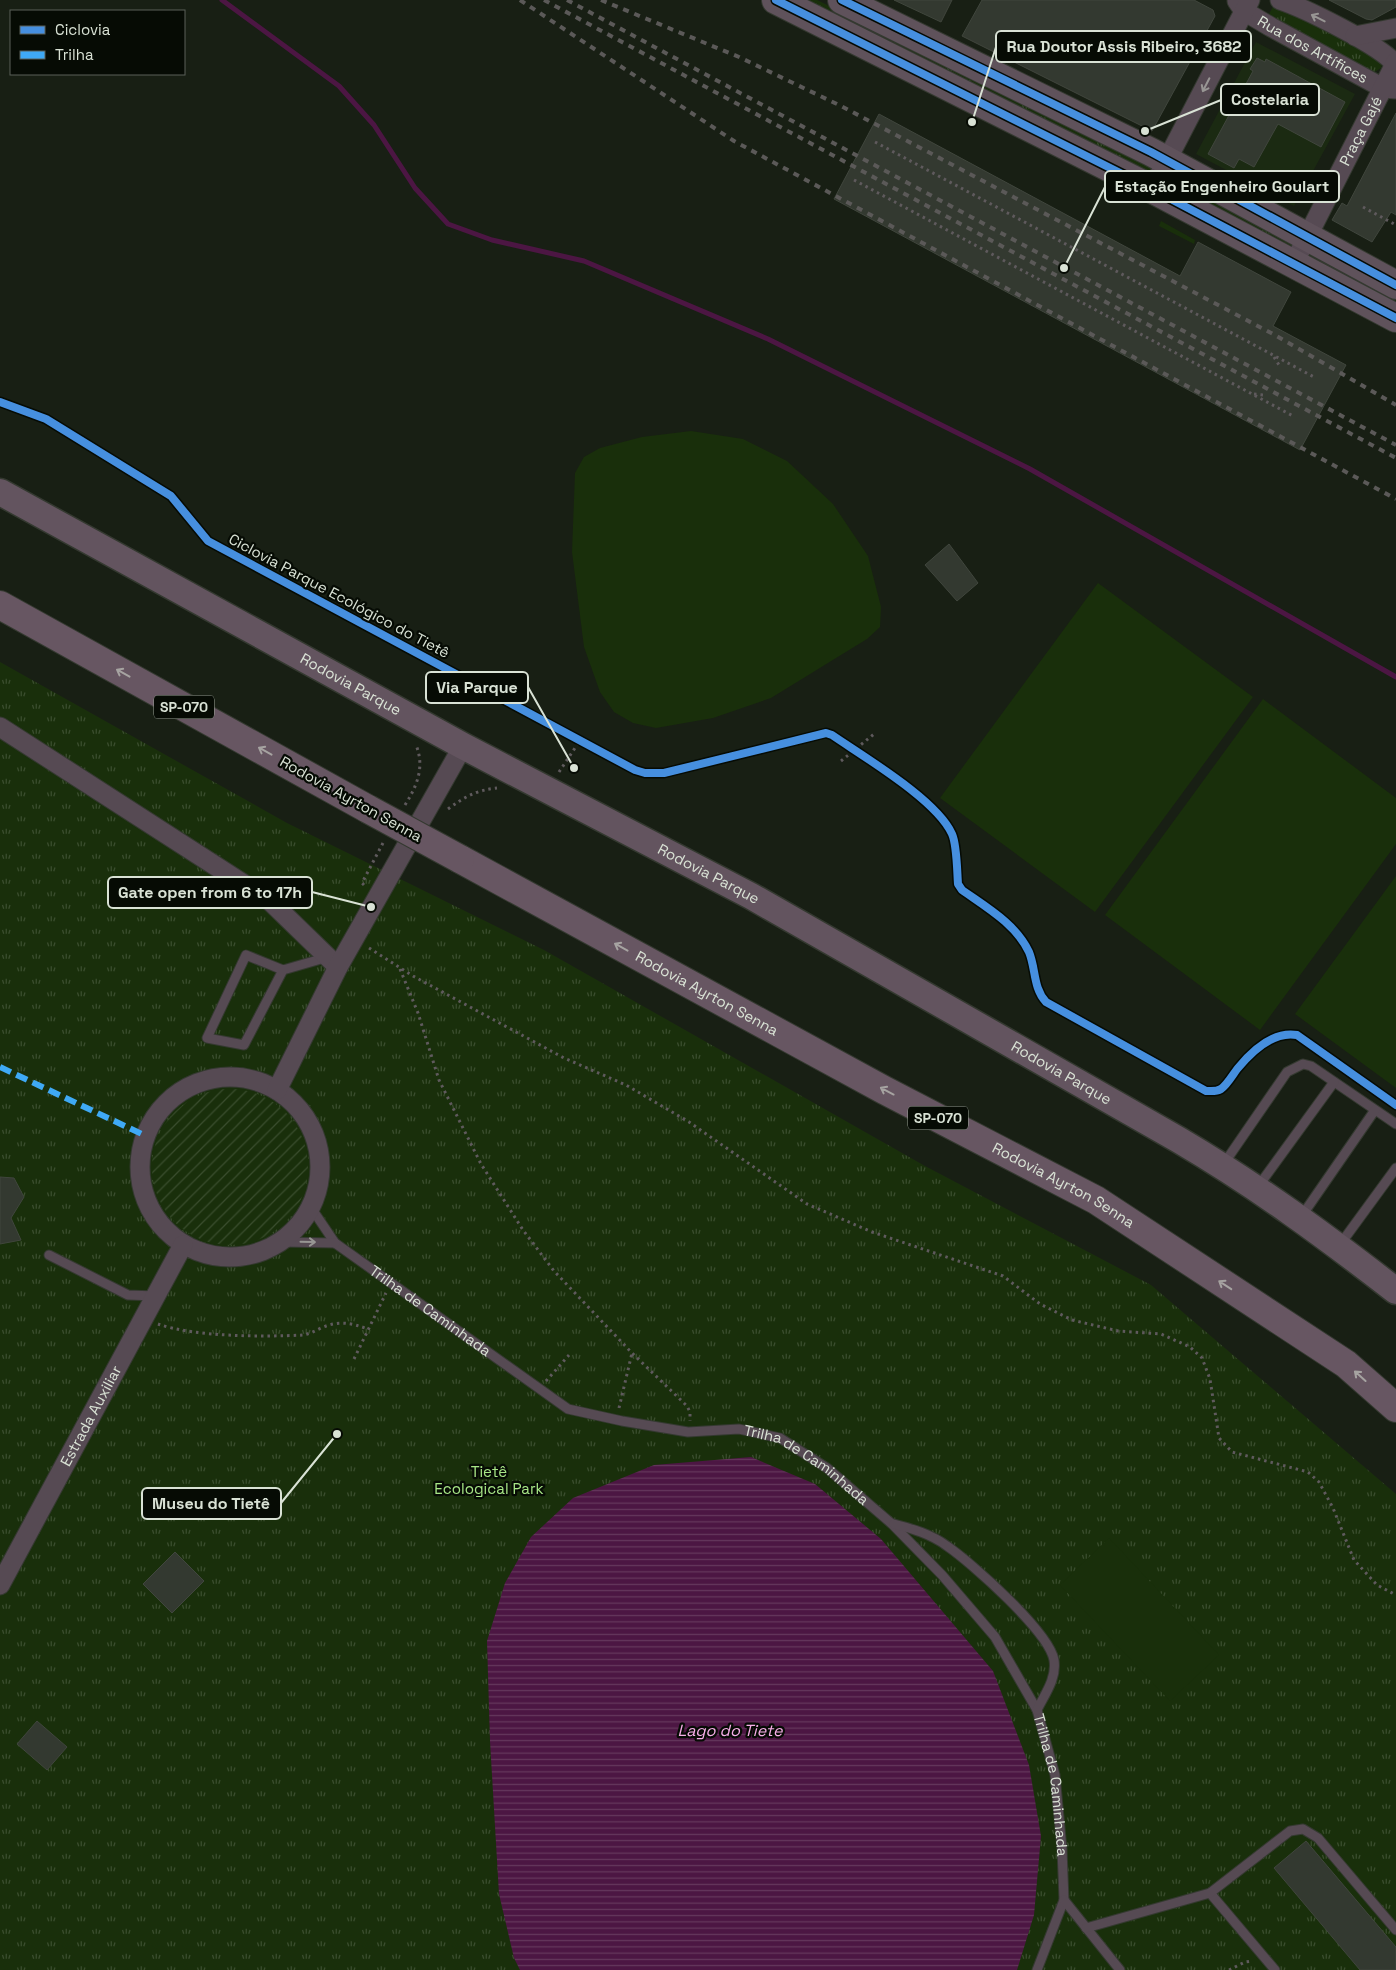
<svg xmlns="http://www.w3.org/2000/svg" width="1396" height="1970" viewBox="0 0 1396 1970" font-family="'Space Grotesk',sans-serif">
  <style>
    .built { fill: #1b2a12 }
    .grass { fill: url(#grass-tufts) }
    .garden { fill: url(#garden-furrows) }
    .pitch { fill: #192f0b }
    .water { fill: url(#water-rules) }
    .lines { fill: none; stroke-linecap: round; stroke-linejoin: round }
    .stream { stroke: #4c1643; stroke-width: 5 }
    .building { fill: #333930; stroke: #40463d }
    .lane-casing { stroke: #343930; stroke-width: 11 }
    .street-casing { stroke: #343930; stroke-width: 21 }
    .secondary-casing { stroke: #343930; stroke-width: 29 }
    .primary-casing { stroke: #343930; stroke-width: 30 }
    .highway-casing { stroke: #343930; stroke-width: 30 }
    .path { stroke: #5f5a5d; stroke-width: 3; stroke-dasharray: 2.5 4; stroke-linecap: butt }
    .lane { stroke: #564a53; stroke-width: 9 }
    .street { stroke: #564a53; stroke-width: 19 }
    .secondary { stroke: #63545f; stroke-width: 26 }
    .primary { stroke: #5f525b; stroke-width: 28 }
    .highway { stroke: #675662; stroke-width: 28 }
    .rail { stroke: #5b5958; stroke-width: 4; stroke-dasharray: 6 6; stroke-linecap: butt }
    .highway-bridge-casing { stroke: #343930; stroke-width: 30; stroke-linecap: butt }
    .highway-bridge { stroke: #675662; stroke-width: 28 }
    .quiet { stroke: #3fa9f5; stroke-width: 6; stroke-dasharray: 12 6; stroke-linecap: butt }
    .cycleway-casing { stroke: #060b04; stroke-width: 11 }
    .cycleway { stroke: #468fdf; stroke-width: 8 }
    .oneway { stroke: #989694 }
    .oneway2 { stroke: #a6a3a1 }
    .labels { text-anchor: middle; stroke-width: 4.5; stroke-linejoin: round; paint-order: stroke }
    .shield { fill: #060b04; stroke: #9aa296; stroke-width: 1 }
    .shield-label { font-size: 14px; font-weight: bold; fill: #d9e2d5 }
    .street-label { font-size: 15px; fill: #d9e2d5; stroke: #060b04 }
    .park-label { font-size: 15px; fill: #a8e787; stroke: #060b04 }
    .water-label { font-size: 16px; font-style: italic; fill: #f7aee8; stroke: #060b04 }
    .leader { fill: none; stroke: #d9e2d5; stroke-width: 2 }
    .callout-dot { fill: #d9e2d5; stroke: #060b04; stroke-width: 2 }
    .callout { fill: #060b04; stroke: #d9e2d5; stroke-width: 2 }
    .callout-label { font-size: 16px; text-anchor: middle; font-weight: bold; fill: #d9e2d5 }
  </style>
  <defs>
    <pattern id="grass-tufts" width="24" height="20" patternUnits="userSpaceOnUse" patternTransform="scale(1.25)"><rect width="24" height="20" fill="#192f0b"/><path d="M3 7l-1-3M5 7V3M7 7l1-3M15 17l-1-3M17 17v-4M19 17l1-3" fill="none" stroke="#3a4d2e"/></pattern>
    <pattern id="garden-furrows" width="10" height="10" patternUnits="userSpaceOnUse" patternTransform="scale(1.25)"><rect width="10" height="10" fill="#192f0b"/><path d="M-1 1l2-2M0 10L10 0M9 11l2-2" fill="none" stroke="#3a4d2e"/></pattern>
    <pattern id="water-rules" width="6" height="5" patternUnits="userSpaceOnUse" patternTransform="scale(1.25)"><rect width="6" height="5" fill="#4c1643"/><path d="M0 2.5h6" fill="none" stroke="#65385d"/></pattern>
  </defs>
  <rect width="100%" height="100%" fill="#181f14"/>
  <path class="built" d="M1256 42 1355 94 1294 206 1196 154Z"/>
  <path class="grass" d="M800 0H817L1145 163 1396 298V306Z
    M1274 5 1377 55 1382 63 1381 68 1373 73 1271 19 1269 14Z
    M0 662 287 823 544 950 925 1166 1151 1285 1396 1494V1970H0Z"/>
  <path class="garden" d="M152 1167a78 78 0 1 1 156 0a78 78 0 1 1-156 0Z"/>
  <path class="pitch" d="M1161 221 1195 240 1194 244 1159 226Z
    M691 431 743 439 787 461 833 504 868 556 881 607 880 627 867 639 771 698 713 718 656 728 633 723 614 712 600 692 584 647 572 552 575 473 584 457 600 448 642 437Z
    M1098 583 1253 697 1095 912 940 798Z
    M1263 699 1396 798V844L1260 1030 1105 915Z
    M1396 876V1088L1295 1014Z
    M1109 1538 1219 1655 1170 1701 1060 1585Z"/>
  <path class="water" d="M751 1457 815 1484 881 1539 993 1671 1029 1765 1041 1836 1034 1915 1017 1970H520L514 1958 499 1894 490 1741 487 1641 505 1583 531 1537 573 1498 654 1465Z"/>
  <g class="lines">
    <path class="stream" d="M222 0 339 86 374 125 415 188 448 224 492 240 584 261 768 339 1030 469 1396 677"/>
  </g>
  <path class="building" d="M894 0H952L941 22Z
    M982 0H1194L1213 10 1215 16 1152 131 962 36Z
    M1329 0H1396V7L1372 20 1366 19Z
    M1257 58 1265 62 1266 59 1345 102 1321 147 1278 124 1254 167 1239 159 1234 168 1208 154 1253 71 1250 69Z
    M1396 113V215L1391 212 1372 242 1332 220 1342 203 1347 206Z
    M879 114 1180 276 1198 242 1291 292 1273 326 1346 365 1300 450 834 199Z
    M949 544 978 583 957 601 925 565Z
    M0 1177 14 1178 24 1197 11 1218 21 1240 0 1244Z
    M175 1552 204 1581 172 1613 143 1584Z
    M37 1721 67 1747 47 1770 17 1744Z
    M1306 1841 1396 1947V1970H1360L1274 1868Z"/>
  <g class="lines">
    <defs>
      <g id="lane">
        <path d="M283 970 244 1045 207 1038 246 955 283 970 328 957"/>
        <path d="M1223 1165 1287 1072 1303 1064 1311 1066 1396 1124"/>
        <path d="M1257 1188 1334 1082"/>
        <path id="s1" d="M312 1209 335 1243 568 1409 622 1421 688 1432 739 1429 780 1438 827 1468 892 1524 942 1575 995 1637 1037 1710 1055 1775 1062 1849 1064 1900 1037 1970"/>
        <path d="M1301 1217 1375 1110"/>
        <path d="M282 1242 335 1243"/>
        <path d="M1339 1246 1396 1168"/>
        <path d="M49 1255 128 1295 156 1296"/>
        <path d="M894 1524C913 1529 931 1534 947 1546 972 1563 1049 1632 1054 1660 1057 1678 1045 1694 1037 1710"/>
        <path d="M1210 1893 1275 1970"/>
        <path d="M1064 1900 1120 1970"/>
        <path d="M1086 1928 1210 1893 1290 1831 1303 1829 1318 1838 1396 1930"/>
      </g>
      <g id="street">
        <path d="M1280 0C1304 8 1382 46 1396 65"/>
        <path id="s2" d="M1237 1 1244 11 1271 27 1383 88 1395 89"/>
        <path d="M1355 36 1396 28"/>
        <path d="M1152 189 1250 0"/>
        <path id="s3" d="M1294 263 1396 62"/>
        <path d="M0 727 270 901 338 967"/>
        <circle cx="230" cy="1167" r="90"/>
        <path d="M277 1090 338 967 463 746"/>
        <path id="s4" d="M0 1585 183 1245"/>
      </g>
      <g id="secondary">
        <path id="s5" d="M0 492 463 746 751 896 1179 1140C1257 1186 1324 1235 1396 1291"/>
      </g>
      <path id="primary" d="M776 0 1152 189 1396 318
        M842 0 1151 152 1396 285"/>
      <g id="highway">
        <path d="M0 605 368 809"/>
        <path id="s6" d="M460 859 884 1090 1096 1200 1346 1364 1396 1408"/>
      </g>
    </defs>
    <use href="#lane" class="lane-casing"/>
    <use href="#street" class="street-casing"/>
    <use href="#secondary" class="secondary-casing"/>
    <use href="#primary" class="primary-casing"/>
    <use href="#highway" class="highway-casing"/>
    <path class="path" d="M875 142 1314 377
      M854 180 1293 416
      M1363 207 1396 225
      M1274 357 1279 365
      M1254 394 1264 395
      M841 761 874 734
      M559 772 579 742
      M405 805C417 786 425 767 416 745
      M448 809C464 797 477 790 497 788
      M364 885 362 883 384 841
      M369 948 413 976 564 1058 626 1085 689 1122 807 1204 872 1232 1003 1276 1040 1304 1072 1320 1118 1331 1161 1334 1190 1347 1202 1358 1210 1379 1219 1438 1232 1452 1308 1472 1319 1482 1333 1508 1354 1560 1377 1585 1396 1595
      M400 969 418 1013 439 1080 481 1164 523 1230 554 1271 632 1353 687 1406 690 1412V1421
      M158 1324C195 1337 263 1337 303 1335 309 1334 315 1331 321 1328 339 1320 351 1323 368 1329
      M354 1359 386 1293
      M546 1381 569 1355
      M619 1408 632 1353
      M1229 1970 1245 1962 1252 1961"/>
    <use href="#lane" class="lane"/>
    <use href="#street" class="street"/>
    <use href="#secondary" class="secondary"/>
    <use href="#primary" class="primary"/>
    <use href="#highway" class="highway"/>
    <path class="rail" d="M520 0 734 141 1396 499
      M544 0 1396 458
      M567 0 1396 445
      M601 0 739 57 841 106 1273 334 1396 405"/>
    <defs>
      <path id="highway-bridge" d="M368 809 460 859"/>
    </defs>
    <use href="#highway-bridge" class="highway-bridge-casing"/>
    <use href="#highway-bridge" class="highway-bridge"/>
    <path class="quiet" d="M0 1067 144 1135"/>
    <defs>
      <path id="cycleway" d="M776 0 1152 189 1396 318
        M842 0 1151 152 1396 285
        M0 402 46 419 171 496 208 541 635 770 645 773H664L826 733 832 735C864 757 937 800 952 834 957 845 957 871 958 884L962 890C986 907 1016 924 1029 952 1036 969 1033 988 1046 1002L1206 1091C1211 1091 1216 1092 1221 1089 1228 1084 1233 1074 1238 1068 1252 1051 1274 1031 1297 1035L1396 1105"/>
    </defs>
    <use href="#cycleway" class="cycleway-casing"/>
    <use href="#cycleway" class="cycleway"/>
  </g>
  <defs><path id="oneway-shaft" d="M-6 0H5M1.5-3L5.5 0L1.5 3" fill="none" stroke-width="1.6" stroke-linecap="round" stroke-linejoin="round" transform="scale(1.25)"/></defs>
  <g class="oneway">
    <use href="#oneway-shaft" transform="translate(1318 18) rotate(-153)"/>
    <use href="#oneway-shaft" transform="translate(1206 85) rotate(117)"/>
    <use href="#oneway-shaft" transform="translate(308 1242) rotate(1)"/>
  </g>
  <g class="oneway2">
    <use href="#oneway-shaft" transform="translate(123 673) rotate(-151)"/>
    <use href="#oneway-shaft" transform="translate(265 751) rotate(-151)"/>
    <use href="#oneway-shaft" transform="translate(621 947) rotate(-151)"/>
    <use href="#oneway-shaft" transform="translate(887 1091) rotate(-152)"/>
    <use href="#oneway-shaft" transform="translate(1225 1285) rotate(-147)"/>
    <use href="#oneway-shaft" transform="translate(1360 1376) rotate(-138)"/>
  </g>
  <g class="labels">
    <g class="shield">
      <rect x="154" y="695.5" width="60" height="23" rx="4"/>
      <rect x="908" y="1106.5" width="60" height="23" rx="4"/>
    </g>
    <g class="shield-label">
      <text x="184" y="712">SP-070</text>
      <text x="938" y="1123">SP-070</text>
    </g>
    <g class="street-label">
      <text dy="5" stroke="none"><textPath href="#s2" startOffset="91">Rua dos Artífices</textPath></text>
      <text dy="5" stroke="none"><textPath href="#s3" startOffset="148">Praça Gajé</textPath></text>
      <text transform="translate(339 596) rotate(28)" y="5">Ciclovia Parque Ecológico do Tietê</text>
      <text dy="5" stroke="none"><textPath href="#s5" startOffset="400">Rodovia Parque</textPath></text>
      <text transform="translate(351 799) rotate(29)" y="5">Rodovia Ayrton Senna</text>
      <text dy="5" stroke="none"><textPath href="#s5" startOffset="805">Rodovia Parque</textPath></text>
      <text dy="5" stroke="none"><textPath href="#s6" startOffset="281">Rodovia Ayrton Senna</textPath></text>
      <text dy="5" stroke="none"><textPath href="#s5" startOffset="1210">Rodovia Parque</textPath></text>
      <text dy="5" stroke="none"><textPath href="#s6" startOffset="686">Rodovia Ayrton Senna</textPath></text>
      <text dy="5" stroke="none"><textPath href="#s1" startOffset="158">Trilha de Caminhada</textPath></text>
      <text dy="5" stroke="none"><textPath href="#s4" startOffset="192">Estrada Auxiliar</textPath></text>
      <text dy="5" stroke="none"><textPath href="#s1" startOffset="578">Trilha de Caminhada</textPath></text>
      <text dy="5" stroke="none"><textPath href="#s1" startOffset="998">Trilha de Caminhada</textPath></text>
    </g>
    <g class="park-label">
      <text x="489" y="1477">Tietê<tspan x="489" dy="17">Ecological Park</tspan></text>
    </g>
    <g class="water-label">
      <text x="730" y="1736">Lago do Tiete</text>
    </g>
  </g>
  <path class="leader" d="M972 122L996 47M1145 131L1221 100M1064 268L1105 187M574 768L528 687M371 907L312 892M337 1434L281 1503"/>
  <g class="callout-dot">
    <circle cx="972" cy="122" r="5"/>
    <circle cx="1145" cy="131" r="5"/>
    <circle cx="1064" cy="268" r="5"/>
    <circle cx="574" cy="768" r="5"/>
    <circle cx="371" cy="907" r="5"/>
    <circle cx="337" cy="1434" r="5"/>
  </g>
  <g class="callout">
    <rect x="996" y="31" width="255" height="31" rx="5"/>
    <rect x="1221" y="84" width="98" height="31" rx="5"/>
    <rect x="1105" y="171" width="234" height="31" rx="5"/>
    <rect x="426" y="672" width="102" height="31" rx="5"/>
    <rect x="108" y="877" width="204" height="31" rx="5"/>
    <rect x="142" y="1488" width="139" height="31" rx="5"/>
  </g>
  <g class="callout-label">
    <text x="1124" y="52">Rua Doutor Assis Ribeiro, 3682</text>
    <text x="1270" y="105">Costelaria</text>
    <text x="1222" y="192">Estação Engenheiro Goulart</text>
    <text x="477" y="693">Via Parque</text>
    <text x="210" y="898">Gate open from 6 to 17h</text>
    <text x="211" y="1509">Museu do Tietê</text>
  </g>
  <rect x="10" y="10" width="175" height="65" fill="#060b04" stroke="#5a6158"/>
  <rect x="20" y="26" width="25" height="8" fill="#468fdf" stroke="#5a6158"/>
  <text x="55" y="35" font-size="15" fill="#d9e2d5">Ciclovia</text>
  <rect x="20" y="51" width="25" height="8" fill="#3fa9f5" stroke="#5a6158"/>
  <text x="55" y="60" font-size="15" fill="#d9e2d5">Trilha</text>
</svg>
